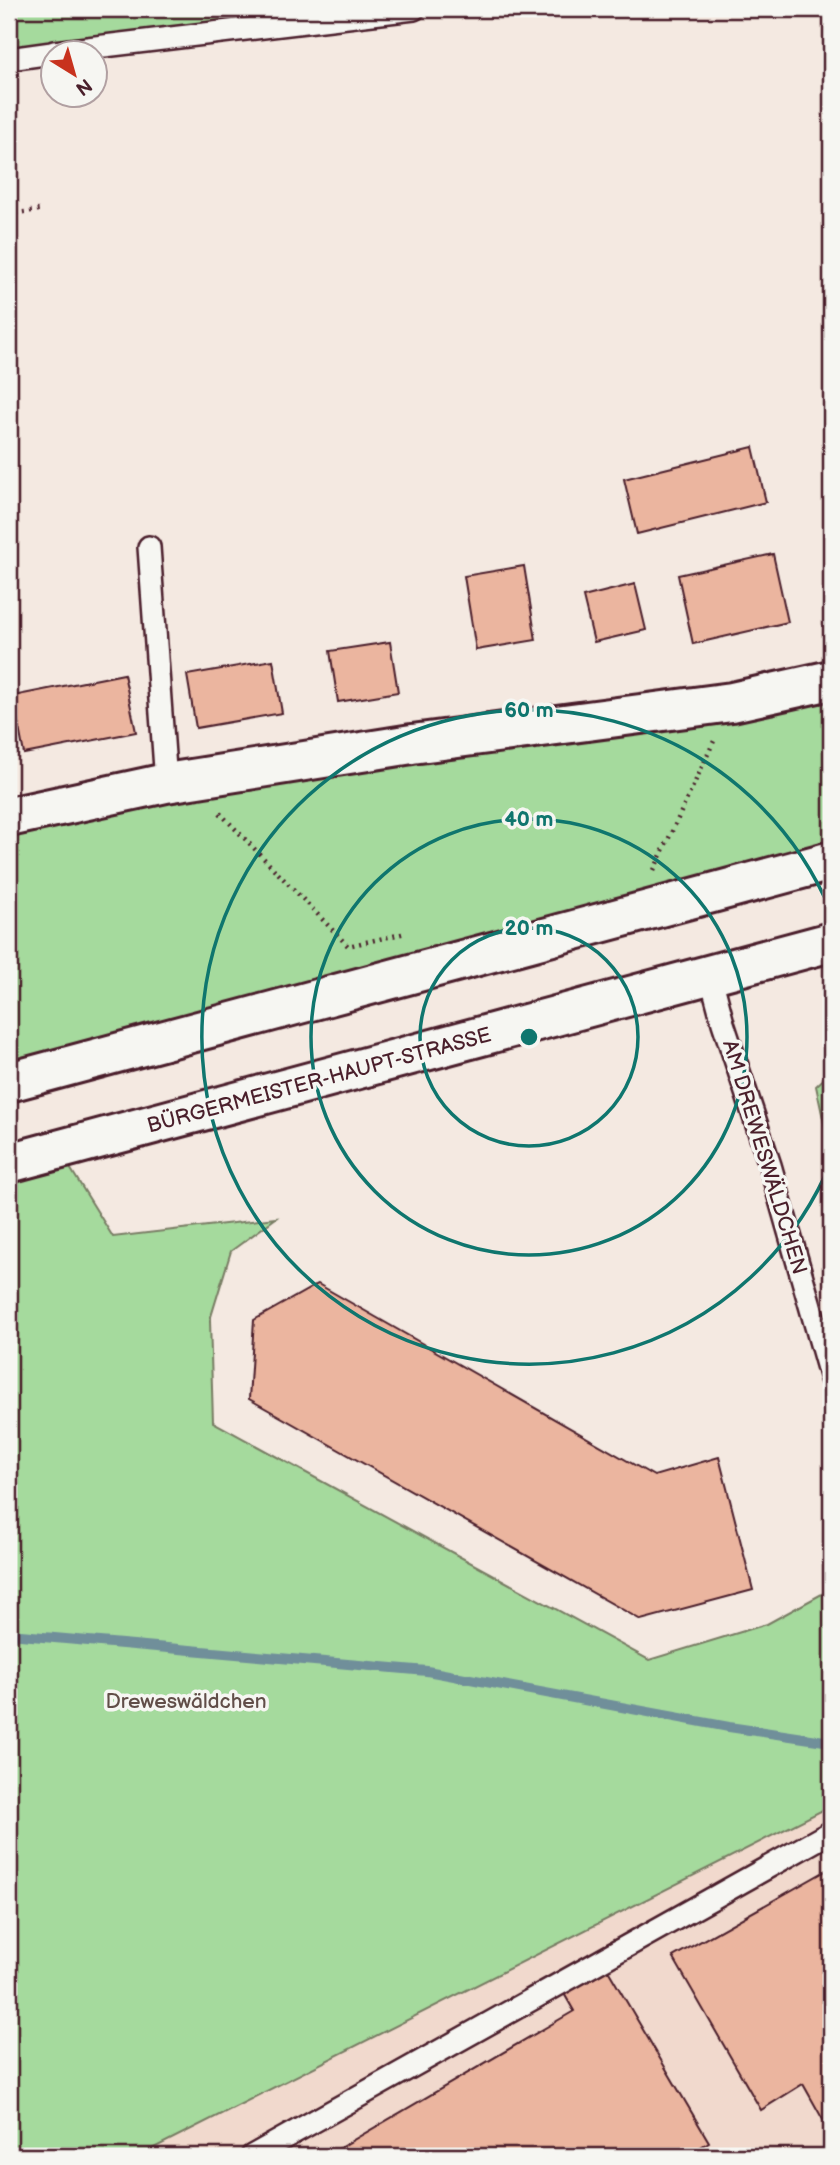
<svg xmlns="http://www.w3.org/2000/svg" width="840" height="2165" viewBox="0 0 840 2165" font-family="'Balsamiq Sans',sans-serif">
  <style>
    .built { fill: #f1d9cd }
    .green { fill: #a5da9d; stroke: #787c64; stroke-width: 2 }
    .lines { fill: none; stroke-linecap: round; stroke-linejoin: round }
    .stream { stroke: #708f9a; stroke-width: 10 }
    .building { fill: #ebb59f; stroke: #4a1f2b; stroke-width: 2 }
    .service-casing { stroke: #4a1f2b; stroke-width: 26 }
    .minor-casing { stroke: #4a1f2b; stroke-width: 44 }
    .tertiary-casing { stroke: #4a1f2b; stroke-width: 44 }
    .path { stroke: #4a1f2b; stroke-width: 4.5; stroke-dasharray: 2 5; stroke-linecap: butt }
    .service { stroke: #f6f6f2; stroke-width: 21 }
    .minor { stroke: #f6f6f2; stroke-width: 38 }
    .tertiary { stroke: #f6f6f2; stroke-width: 38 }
    .ring { fill: none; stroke: #0f766e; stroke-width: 3.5 }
    .labels { text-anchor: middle; stroke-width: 7; stroke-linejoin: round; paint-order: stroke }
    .street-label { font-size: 21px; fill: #4a1f2b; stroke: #f6f6f2 }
    .park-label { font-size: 21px; fill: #614e48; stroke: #f6f6f2 }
    .centre { fill: #0f766e; stroke: #f6f6f2; stroke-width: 3.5 }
    .ring-label { font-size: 21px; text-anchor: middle; font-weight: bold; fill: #0f766e; stroke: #f6f6f2; stroke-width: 7; stroke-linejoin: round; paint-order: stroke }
  </style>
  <rect width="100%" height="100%" fill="#f4e9e1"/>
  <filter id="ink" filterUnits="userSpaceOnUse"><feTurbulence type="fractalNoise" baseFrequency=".0143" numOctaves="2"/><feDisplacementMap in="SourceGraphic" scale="14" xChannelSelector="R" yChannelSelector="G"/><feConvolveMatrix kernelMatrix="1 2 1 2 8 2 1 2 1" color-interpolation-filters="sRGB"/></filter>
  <g filter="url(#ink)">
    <path class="built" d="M831 1806V2156H138Z"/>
    <path class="green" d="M9 9H342L9 49Z
      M831 680V862L9 1082V817Z
      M831 1072V1155L816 1086Z
      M59 1150 113 1237 276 1218 231 1251 210 1320 213 1422 649 1660 767 1624 831 1589V1806L138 2156H9V1163Z"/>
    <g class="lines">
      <path class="stream" d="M9 1634 427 1671 729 1727 831 1742"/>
    </g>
    <path class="building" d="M753 447 766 502 637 534 624 479Z
      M773 554 788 622 693 644 678 575Z
      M524 566 536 640 476 650 464 576Z
      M635 584 646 630 594 642 583 597Z
      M390 642 398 692 338 702 330 651Z
      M273 660 282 713 196 728 187 675Z
      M124 674 136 732 24 754 13 696Z
      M318 1284 654 1476 719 1457 753 1590 641 1620 249 1399 254 1320Z
      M831 1868V2134L803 2084 761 2110 673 1957Z
      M605 1965 709 2142 685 2156H326L574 2011 562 1990Z"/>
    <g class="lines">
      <defs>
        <path id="service" d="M54 52 414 9
          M9 59 52 53
          M149 547 166 783
          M710 974 723 1023 770 1165 831 1379
          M252 2156 831 1832"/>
        <path id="minor" d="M9 817 166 783 412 744 732 702 831 680"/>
        <path id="tertiary" d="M9 1082 831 861
          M9 1163 831 942"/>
      </defs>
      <use href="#service" class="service-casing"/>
      <use href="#minor" class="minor-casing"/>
      <use href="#tertiary" class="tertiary-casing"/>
      <path class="path" d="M9 214 39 210
        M220 813 348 946 406 933
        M654 870 714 741
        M178 2156 185 2154 199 2156"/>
      <use href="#service" class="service"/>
      <use href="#minor" class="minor"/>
      <use href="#tertiary" class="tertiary"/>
    </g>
  </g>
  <g class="ring">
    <circle cx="529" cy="1037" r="109"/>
    <circle cx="529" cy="1037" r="218"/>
    <path d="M831 1162A327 327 0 1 1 831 912"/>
  </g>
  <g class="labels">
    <g class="street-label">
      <text transform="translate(319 1080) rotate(-15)" y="7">BÜRGERMEISTER-HAUPT-STRASSE</text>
      <text transform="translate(765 1157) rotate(73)" y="7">AM DREWESWÄLDCHEN</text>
    </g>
    <g class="park-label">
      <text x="186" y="1708">Dreweswäldchen</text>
    </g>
  </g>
  <circle cx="529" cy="1037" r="10" class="centre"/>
  <g class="ring-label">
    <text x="529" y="717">60 m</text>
    <text x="529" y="826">40 m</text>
    <text x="529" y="935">20 m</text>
  </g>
  <rect width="840" height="2165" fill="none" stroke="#f6f6f2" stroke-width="35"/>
  <rect x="18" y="18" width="805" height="2130" fill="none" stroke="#4a1f2b" stroke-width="2.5" filter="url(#ink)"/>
  <g transform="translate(74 74) rotate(143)"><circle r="33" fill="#f6f6f2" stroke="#b1a0a2" stroke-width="2"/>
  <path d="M0-5L12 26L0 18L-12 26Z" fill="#c8321e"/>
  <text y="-10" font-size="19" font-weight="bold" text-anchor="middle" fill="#4a1f2b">N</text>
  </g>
</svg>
